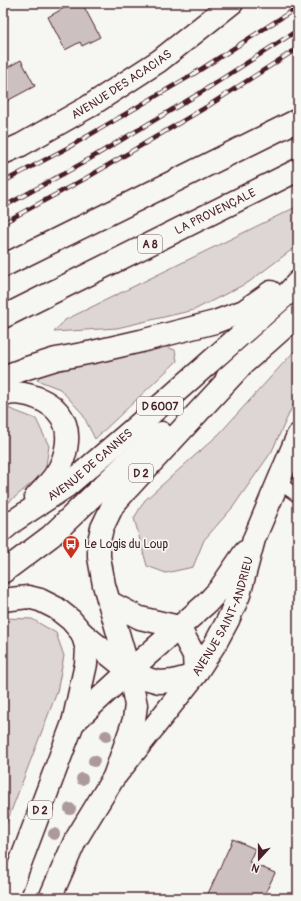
<svg xmlns="http://www.w3.org/2000/svg" width="301" height="901" viewBox="0 0 301 901" font-family="Pangolin,sans-serif">
  <style>
    .green { fill: #ddd6d5; stroke: #947a80 }
    .building { fill: #ccc1c0; stroke: #4a1f2b }
    .lines { fill: none; stroke-linecap: round; stroke-linejoin: round }
    .service-casing { stroke: #4a1f2b; stroke-width: 15 }
    .minor-casing { stroke: #4a1f2b; stroke-width: 25 }
    .tertiary-casing { stroke: #4a1f2b; stroke-width: 25 }
    .primary-casing { stroke: #4a1f2b; stroke-width: 25 }
    .motorway-casing { stroke: #4a1f2b; stroke-width: 25 }
    .service { stroke: #f6f6f2; stroke-width: 12 }
    .minor { stroke: #f6f6f2; stroke-width: 22 }
    .tertiary { stroke: #f6f6f2; stroke-width: 22 }
    .primary { stroke: #f6f6f2; stroke-width: 22 }
    .motorway { stroke: #f6f6f2; stroke-width: 22 }
    .rail-casing { stroke: #4a1f2b; stroke-width: 4.5 }
    .rail { stroke: #f6f6f2; stroke-width: 3; stroke-dasharray: 9; stroke-linecap: butt }
    .tree { fill: #ac999c }
    .labels { text-anchor: middle; stroke-width: 3.5; stroke-linejoin: round; paint-order: stroke }
    .shield { fill: #f6f6f2; stroke: #7e6067; stroke-width: 1 }
    .shield-label { font-size: 11px; font-weight: bold; fill: #4a1f2b }
    .street-label { font-size: 12px; fill: #4a1f2b; stroke: #f6f6f2 }
    .poi-label { font-size: 12px; fill: #4a1f2b; stroke: #f6f6f2; text-anchor: start }
  </style>
  <rect width="100%" height="100%" fill="#f6f6f2"/>
  <filter id="ink" filterUnits="userSpaceOnUse"><feTurbulence type="fractalNoise" baseFrequency=".025" numOctaves="2"/><feDisplacementMap in="SourceGraphic" scale="8" xChannelSelector="R" yChannelSelector="G"/><feConvolveMatrix kernelMatrix="1 2 1 2 8 2 1 2 1" color-interpolation-filters="sRGB"/></filter>
  <g filter="url(#ink)">
    <path class="green" d="M298 206V245L249 282 194 310 117 328 54 332 65 320Z
      M161 345 175 350 177 361 95 439 82 413 60 389 37 380 47 366Z
      M298 347V394L272 451 233 507 204 540 193 567 166 573 147 566 134 518 145 500 219 434Z
      M5 407 36 419 49 446 45 472 3 507V408Z
      M5 618 32 619 56 633 64 656 57 692 3 832V620Z"/>
    <path class="building" d="M73 3H82L100 37 82 46 80 42 65 50 48 17Z
      M21 60 35 86 3 103V70Z
      M233 839 255 849 249 862 275 873 263 898H206Z"/>
    <g class="lines">
      <defs>
        <path id="service" d="M278 482 298 496"/>
        <g id="minor">
          <path id="s1" d="M3 153 21 145 88 107 159 61 232 3"/>
        </g>
        <g id="tertiary">
          <path d="M109 602 140 618 179 627 194 655 195 675"/>
          <path d="M82 633 129 671 148 679 159 682 173 681 195 675"/>
          <path d="M73 723 129 671 207 603 219 590 245 552"/>
          <path id="s2" d="M116 775 195 675 215 644 228 620 239 595 254 539 298 435"/>
        </g>
        <g id="primary">
          <path d="M3 377 27 368 56 359 93 352 141 341 215 322 244 311 271 292"/>
          <path d="M227 378 298 315"/>
          <path d="M3 395C7 394 11 393 15 393 34 394 58 404 65 424 69 435 67 448 63 460 58 475 47 485 36 497"/>
          <path id="s3" d="M3 530 15 520 67 486 168 399 287 294 298 282"/>
          <path d="M3 572 51 536 130 460 161 433"/>
          <path d="M3 600 28 597 40 600 56 608 71 620 82 633 87 649 86 664 73 723 7 898"/>
          <path d="M50 898 75 841 114 777 134 720 136 705 129 671 104 585 99 557V541L102 528 113 505 128 488 239 368"/>
        </g>
        <g id="motorway">
          <path d="M3 266 298 120"/>
          <path id="s4" d="M3 317 298 170"/>
        </g>
      </defs>
      <use href="#service" class="service-casing"/>
      <use href="#minor" class="minor-casing"/>
      <use href="#tertiary" class="tertiary-casing"/>
      <use href="#primary" class="primary-casing"/>
      <use href="#motorway" class="motorway-casing"/>
      <use href="#service" class="service"/>
      <use href="#minor" class="minor"/>
      <use href="#tertiary" class="tertiary"/>
      <use href="#primary" class="primary"/>
      <use href="#motorway" class="motorway"/>
      <defs>
        <path id="rail" d="M3 182 69 147 192 75 298 7
          M3 207 81 164 200 93 298 30
          M3 223 88 177 208 106 298 48"/>
      </defs>
      <use href="#rail" class="rail-casing"/>
      <use href="#rail" class="rail"/>
    </g>
    <g class="tree">
      <circle cx="106" cy="736" r="6"/>
      <circle cx="94" cy="761" r="6"/>
      <circle cx="82" cy="779" r="6"/>
      <circle cx="70" cy="809" r="6"/>
      <circle cx="54" cy="834" r="6"/>
    </g>
  </g>
  <defs>
    <symbol id="bus-pin" viewBox="-11 -11 22 30"><path d="M0 17L-7.5 6A9.5 9.5 0 1 1 7.5 6Z" fill="#c8321e" stroke="#f6f6f2"/><path d="M-5-6H5V4H4V6H2V4H-2V6H-4V4H-5ZM-3.5-4V0h7V-4ZM-3.5 1.2v1.5H-2V1.2ZM2 1.2v1.5H3.5V1.2Z" fill="#fff"/></symbol>
  </defs>
  <g fill-rule="evenodd">
    <use href="#bus-pin" x="61" y="534" width="20" height="27"/>
  </g>
  <g class="labels">
    <g class="shield">
      <rect x="138" y="235" width="24" height="18" rx="3"/>
      <rect x="137" y="397" width="46" height="18" rx="3"/>
      <rect x="129" y="464" width="24" height="18" rx="3"/>
      <rect x="28" y="801" width="24" height="18" rx="3"/>
    </g>
    <g class="shield-label">
      <text x="150" y="248">A 8</text>
      <text x="160" y="410">D 6007</text>
      <text x="141" y="477">D 2</text>
      <text x="40" y="814">D 2</text>
    </g>
    <g class="street-label">
      <text dy="4" stroke="none"><textPath href="#s1" startOffset="137">AVENUE DES ACACIAS</textPath></text>
      <text dy="4" stroke="none"><textPath href="#s4" startOffset="237">LA PROVENÇALE</textPath></text>
      <text dy="4" stroke="none"><textPath href="#s3" startOffset="109">AVENUE DE CANNES</textPath></text>
      <text dy="4" stroke="none"><textPath href="#s2" startOffset="193">AVENUE SAINT-ANDRIEU</textPath></text>
    </g>
    <g class="poi-label">
      <text x="84" y="548">Le Logis du Loup</text>
    </g>
  </g>
  <rect width="301" height="901" fill="none" stroke="#f6f6f2" stroke-width="16"/>
  <rect x="8" y="8" width="285" height="885" fill="none" stroke="#4a1f2b" stroke-width="1.5" filter="url(#ink)"/>
  <g transform="translate(259 859) rotate(201)" stroke="#f6f6f2" stroke-width="3" paint-order="stroke">
  <path d="M0-3L7 15L0 10L-7 15Z" fill="#4a1f2b"/>
  <text y="-6" font-size="11" font-weight="bold" text-anchor="middle" fill="#4a1f2b">N</text>
  </g>
</svg>
